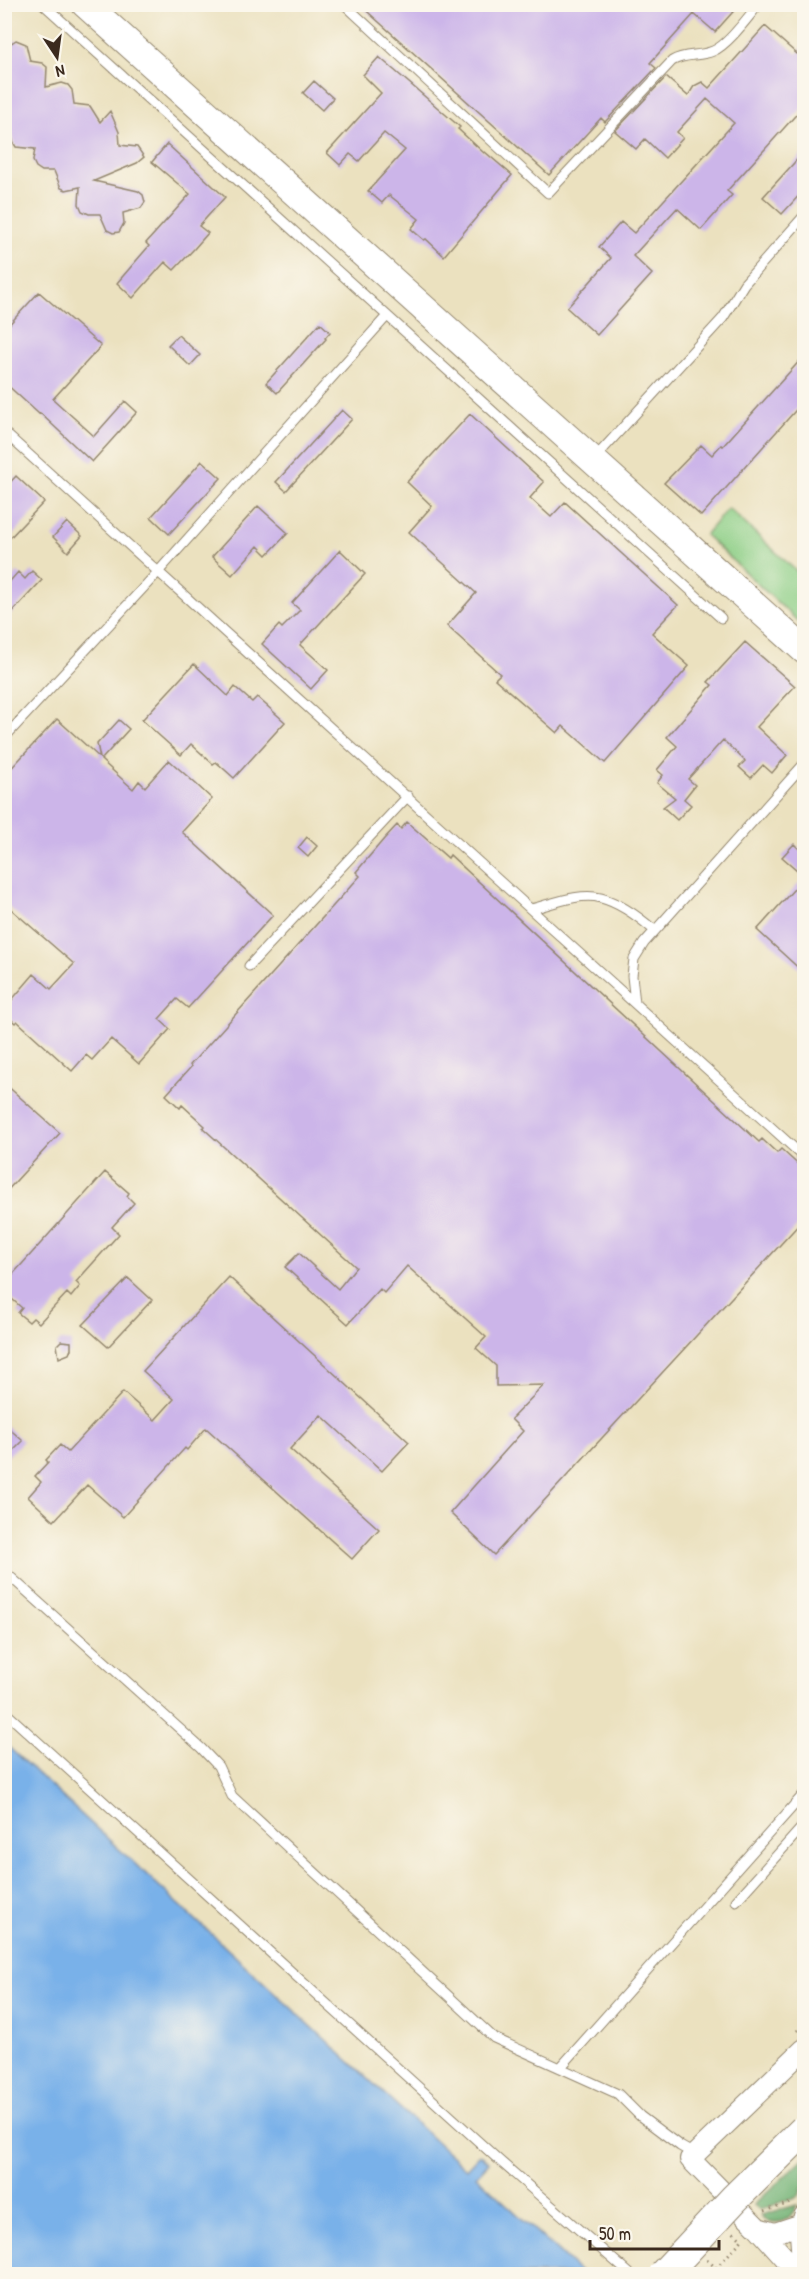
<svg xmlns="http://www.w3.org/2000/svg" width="809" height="2279" viewBox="0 0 809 2279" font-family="'Patrick Hand',sans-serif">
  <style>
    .green { fill: #8ecf87; stroke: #647c52; stroke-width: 1.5 }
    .forest { fill: #72b274; stroke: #566e49; stroke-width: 1.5 }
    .water { fill: #79b1e9; stroke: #5a6e84; stroke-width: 1.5 }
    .building { fill: #ccb5e9 }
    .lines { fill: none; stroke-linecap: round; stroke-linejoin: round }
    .lane-casing { stroke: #93866e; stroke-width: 11 }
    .street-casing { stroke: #93866e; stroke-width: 22 }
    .secondary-casing { stroke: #93866e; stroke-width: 29 }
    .path { stroke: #93866e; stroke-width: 3; stroke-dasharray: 1.5 4.5; stroke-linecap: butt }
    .lane { stroke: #fff; stroke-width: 9 }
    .street { stroke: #fff; stroke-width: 20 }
    .secondary { stroke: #fff; stroke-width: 27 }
    .primary-bridge-casing { stroke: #93866e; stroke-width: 32; stroke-linecap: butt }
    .primary-bridge { stroke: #fff; stroke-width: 30 }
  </style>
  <rect width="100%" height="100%" fill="#fbf7ec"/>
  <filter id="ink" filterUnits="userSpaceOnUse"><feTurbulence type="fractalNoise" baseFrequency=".0167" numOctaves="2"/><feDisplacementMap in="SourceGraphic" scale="12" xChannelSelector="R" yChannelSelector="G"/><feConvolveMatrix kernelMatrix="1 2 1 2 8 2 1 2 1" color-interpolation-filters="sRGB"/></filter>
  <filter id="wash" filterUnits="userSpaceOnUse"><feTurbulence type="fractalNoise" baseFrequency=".008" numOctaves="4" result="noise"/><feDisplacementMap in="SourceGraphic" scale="24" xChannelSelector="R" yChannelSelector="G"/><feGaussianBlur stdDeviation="1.35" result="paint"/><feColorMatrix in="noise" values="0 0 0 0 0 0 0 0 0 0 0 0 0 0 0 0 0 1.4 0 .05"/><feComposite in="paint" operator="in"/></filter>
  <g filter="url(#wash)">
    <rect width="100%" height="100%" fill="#ebe1bf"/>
    <path class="green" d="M728 508 804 578V627L705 535Z"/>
    <path class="forest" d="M804 2158V2184L799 2196 760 2210 754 2205Z
      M797 2205C790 2221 780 2226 763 2219L761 2215Z"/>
    <path class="water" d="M4 1743 466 2169 480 2154 489 2162 476 2176 582 2274H5Z"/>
    <g id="blocks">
      <path class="building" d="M359 4H740L715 32 694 14 650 63 656 68 605 122 601 118 549 175Z
        M765 26 797 54 804 45V106L727 191 732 195 701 230 677 208 633 256 652 274 597 335 567 308 611 258 599 247 621 222 634 233 734 123 707 99 677 132 683 138 665 158 645 139 636 149 615 131 666 77 688 96 694 86 702 82 709 88Z
        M16 40 26 44 30 61 42 63 47 67 46 87 62 83 68 85 72 90 74 104 90 106 100 122 110 111 119 132 120 145 137 147 144 157 137 163 94 181 138 191 143 195 145 202 141 208 123 213 124 223 119 232 113 233 107 230 100 214H89L82 211 79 204 80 187 66 190 61 188 54 171H42L36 167 33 161 35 149 16 147 13 142 9 124 4 127V48Z
        M379 57 460 127 458 129 484 153 485 152 512 175 444 256 426 239 424 240 411 229 419 219 389 195 382 203 368 191 405 150 384 133 359 161 350 154 340 165 327 153 381 93 363 75Z
        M314 81 333 98 322 110 303 93Z
        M167 144 225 197 199 226 208 233 194 249 174 270 165 262 133 298 117 283 149 246 146 243 190 194 152 162Z
        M804 152V190L782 214 763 197Z
        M39 292 101 346 53 399 94 436 125 401 137 412 92 462 40 413 39 414 4 382V330Z
        M320 323 330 332 325 338 326 339 277 393 266 383Z
        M178 335 200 355 190 366 168 345Z
        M804 356V401L701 516 664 483 701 445 712 455 721 445 723 446Z
        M342 410 352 419 286 491 276 482Z
        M470 414 544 482 530 498 551 517 565 502 678 605 652 633 689 666 605 763 563 726 557 733 495 679 500 674 447 626 476 593 409 532 432 506 407 482Z
        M202 461 221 478 169 534 151 517Z
        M16 476 44 502 4 544V489Z
        M258 506 288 533 267 555 258 546 232 575 212 557Z
        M67 522 82 536 68 552 53 537Z
        M340 550 365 574 300 645 328 670 311 689 262 644 279 625 282 628 300 610 292 603Z
        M32 571 42 580 4 621V588L18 572 25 579Z
        M745 642 795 686 757 727 787 755 772 773 763 765 751 778 739 767 745 761 723 740 688 779 695 785 684 799 691 805 677 820 663 807 675 798 657 783 663 775 657 770 677 746 667 737 712 685 708 682Z
        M194 664 228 696 235 687 252 702 257 697 285 722 234 778 216 762 213 764 191 744 181 755 142 720Z
        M57 719 100 758 97 744 119 720 129 729 101 760 133 789 139 781 145 787 169 760 196 784 212 799 182 832 273 915 188 1008 177 999 159 1019 170 1029 139 1064 111 1039 92 1060 86 1055 72 1071 17 1021 15 1023 4 1013V1009L34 974 51 989 74 964 4 903V776Z
        M407 822 448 858 450 855 759 1142 762 1139 777 1153 781 1149 804 1170V1219L494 1555 450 1513 523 1431 511 1419 544 1385 496 1386V1366L476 1348 486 1337 407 1266 384 1293 380 1289 348 1324 285 1267 299 1253 338 1289 356 1267 203 1128 205 1126 182 1105 180 1108 166 1095 191 1067 190 1065 360 876 356 872 384 839 397 825 401 829Z
        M307 837 317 846 308 857 298 848Z
        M794 844 804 854V876L782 857Z
        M804 878V973L757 930Z
        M4 1083 60 1133 4 1194Z
        M105 1172 129 1193 127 1196 134 1203 112 1227 119 1234 76 1282 80 1286 71 1297 67 1293 39 1323 33 1318 29 1322 18 1313 22 1308 4 1292V1284Z
        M229 1277 409 1442 382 1471 321 1415 290 1449 379 1529 352 1559 206 1428 187 1450 185 1448 123 1517 87 1485 54 1521 28 1497 41 1482 35 1476 48 1462 46 1460 60 1445 68 1452 123 1392 155 1420 174 1399 143 1371Z
        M128 1278 152 1300 108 1347 83 1325Z
        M61 1341 71 1342V1349L69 1354 59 1358 57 1345Z
        M4 1424 23 1441 4 1460Z"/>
    </g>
  </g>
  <g filter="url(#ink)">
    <use href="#blocks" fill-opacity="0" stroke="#93866e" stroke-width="1.5"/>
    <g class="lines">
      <defs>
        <path id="lane" d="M43 4 721 618
          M344 4 548 193 672 61C685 53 699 57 713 51 728 45 748 17 759 4
          M4 432 804 1157
          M594 459 723 318 744 284 804 216
          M4 738 158 572 387 316
          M531 909C552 904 580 892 601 898 620 903 640 918 654 930
          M249 966 408 796
          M635 1003 632 976 634 959 644 943 804 764
          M4 1571 201 1748 218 1766 232 1796 494 2038 618 2094 640 2116 680 2146 694 2154
          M4 1711 501 2162 630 2274
          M736 1901 804 1825
          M560 2068 804 1794"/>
        <path id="street" d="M758 2228 775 2233 802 2224
          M796 2274 784 2257 758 2228 690 2159 804 2049
          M803 2274 800 2234 804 2216"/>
        <path id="secondary" d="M85 4 804 650"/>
      </defs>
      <use href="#lane" class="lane-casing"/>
      <use href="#street" class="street-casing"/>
      <use href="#secondary" class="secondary-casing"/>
      <path class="path" d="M797 2031 804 2024
        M765 2211 793 2202
        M707 2260 716 2268 742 2240 733 2232"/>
      <use href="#lane" class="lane"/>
      <use href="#street" class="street"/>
      <use href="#secondary" class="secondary"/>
      <defs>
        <path id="primary-bridge" d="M664 2274 734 2199 804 2130"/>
      </defs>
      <use href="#primary-bridge" class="primary-bridge-casing"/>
      <use href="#primary-bridge" class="primary-bridge"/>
    </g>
  </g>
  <rect width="809" height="2279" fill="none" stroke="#fbf7ec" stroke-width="24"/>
  <g transform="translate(57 57) rotate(167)" stroke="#fbf7ec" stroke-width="4.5" paint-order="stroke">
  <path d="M0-4.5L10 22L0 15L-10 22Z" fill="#3b2a1e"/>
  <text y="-9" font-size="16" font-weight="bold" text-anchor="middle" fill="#3b2a1e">N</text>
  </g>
  <path d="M590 2240v9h129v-9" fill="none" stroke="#3b2a1e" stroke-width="3"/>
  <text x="599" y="2240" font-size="18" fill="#3b2a1e" stroke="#fbf7ec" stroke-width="4.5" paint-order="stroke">50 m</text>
</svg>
